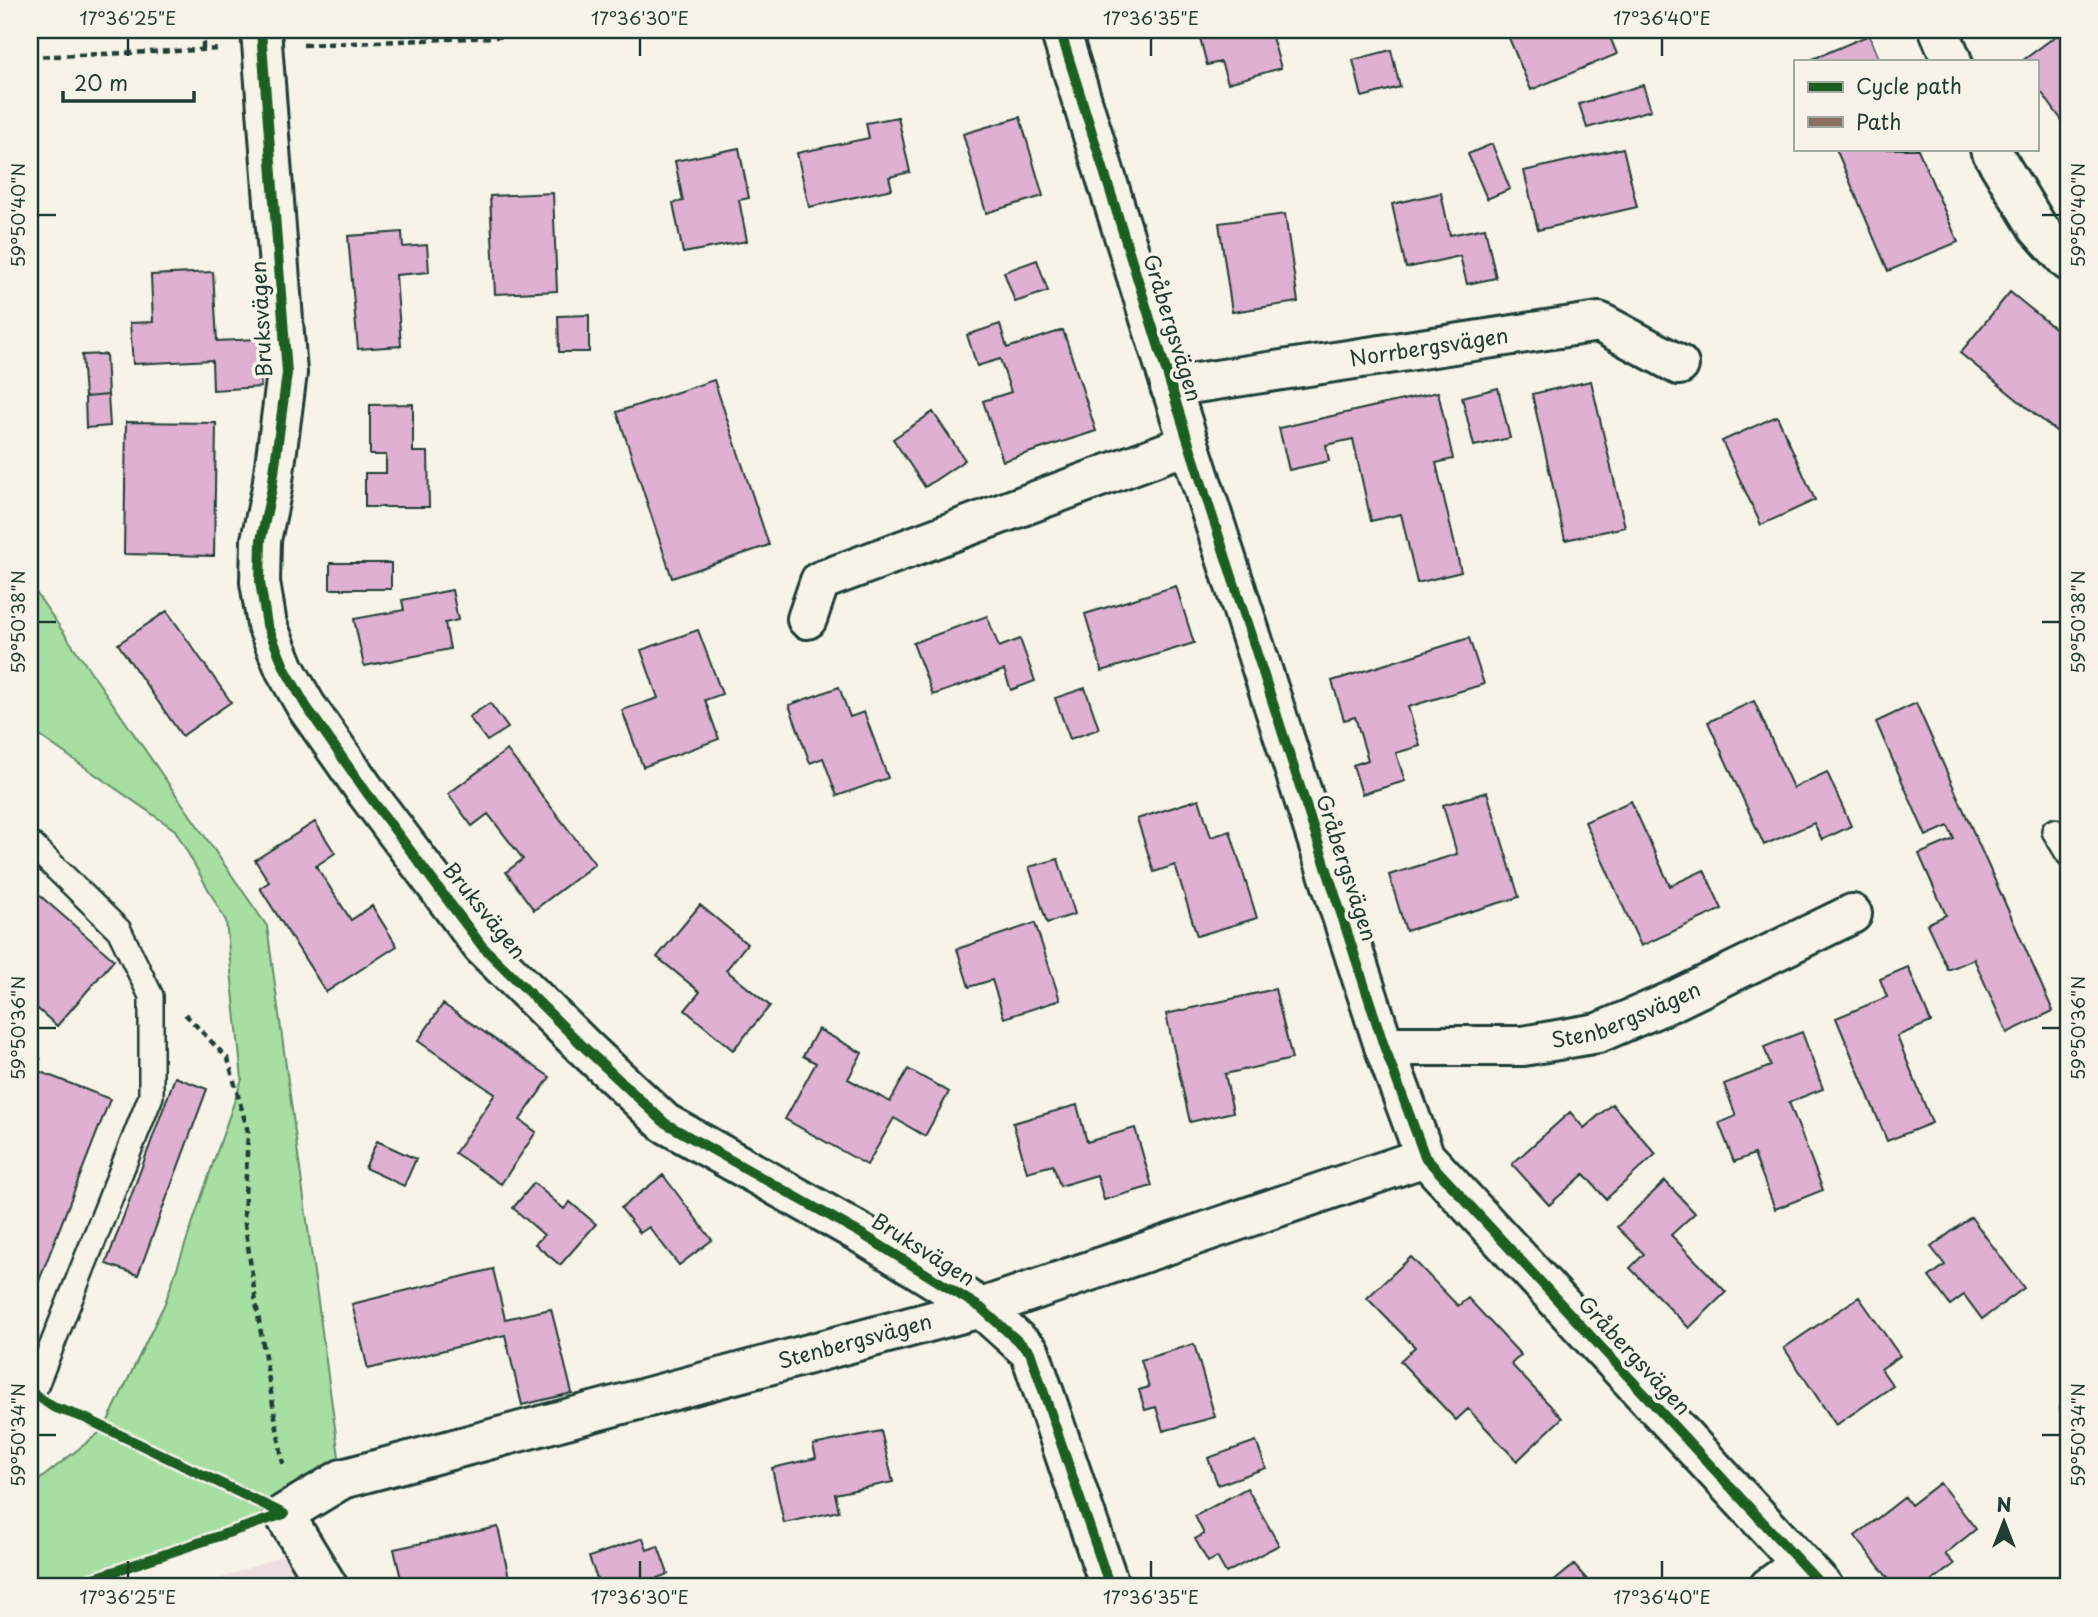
<svg xmlns="http://www.w3.org/2000/svg" width="2098" height="1617" viewBox="0 0 2098 1617" font-family="'Playpen Sans',sans-serif">
  <style>
    .built { fill: #f0dfe1 }
    .green { fill: #a7dea2; stroke: #638e6b; stroke-width: 2 }
    .building { fill: #dfb0d1; stroke: #1f3d34; stroke-width: 2 }
    .lines { fill: none; stroke-linecap: round; stroke-linejoin: round }
    .service-casing { stroke: #1f3d34; stroke-width: 28 }
    .minor-casing { stroke: #1f3d34; stroke-width: 44 }
    .path { stroke: #1f3d34; stroke-width: 4.5; stroke-dasharray: 7 5; stroke-linecap: butt }
    .service { stroke: #f7f3e8; stroke-width: 23 }
    .minor { stroke: #f7f3e8; stroke-width: 38 }
    .quiet { stroke: #8d6e63; stroke-width: 9; stroke-dasharray: 18 9; stroke-linecap: butt }
    .cycleway-casing { stroke: #f7f3e8; stroke-width: 15 }
    .cycleway { stroke: #1b5e20; stroke-width: 10 }
    .ticks { fill: none; stroke: #1f3d34; stroke-width: 2.5 }
    .labels { text-anchor: middle; stroke-width: 7; stroke-linejoin: round; paint-order: stroke }
    .street-label { font-size: 21px; fill: #1f3d34; stroke: #f7f3e8 }
    .neatline { fill: none; stroke: #1f3d34; stroke-width: 2.5 }
    .ticks-label { font-size: 18px; text-anchor: middle; fill: #1f3d34 }
  </style>
  <rect width="100%" height="100%" fill="#f7f3e8"/>
  <filter id="ink" filterUnits="userSpaceOnUse"><feTurbulence type="fractalNoise" baseFrequency=".0143" numOctaves="2"/><feDisplacementMap in="SourceGraphic" scale="14" xChannelSelector="R" yChannelSelector="G"/><feConvolveMatrix kernelMatrix="1 2 1 2 8 2 1 2 1" color-interpolation-filters="sRGB"/></filter>
  <g filter="url(#ink)">
    <path class="built" d="M286 1554 303 1587H198Z"/>
    <path class="green" d="M30 584 267 926 342 1479 284 1514 155 1559 84 1587H30V1487L104 1429 165 1303 242 1079 226 921 175 830 30 729Z"/>
    <path class="building" d="M1211 30H1270L1281 68 1228 83 1221 62 1207 65 1200 38 1212 35Z
      M1509 30H1607L1617 54 1531 90 1506 31Z
      M2064 30H2068V129L2037 86V61H2022Z
      M1869 35 1880 61H1808Z
      M1391 50 1400 87 1362 97 1353 60Z
      M1643 85 1651 110 1587 128 1579 104Z
      M898 117 910 172 889 177 892 189 809 207 797 153 869 138 866 123Z
      M1020 117 1043 196 986 213 963 134Z
      M1492 144 1510 189 1487 199 1468 154Z
      M739 148 749 198 739 200 747 241 683 253 673 203 683 201 675 161Z
      M1623 148 1637 207 1538 230 1524 171Z
      M1836 149H1918L1958 242 1888 271Z
      M553 193 557 291 495 294 490 196Z
      M1441 193 1450 235 1485 228 1496 278 1467 284 1460 256 1406 268 1392 204Z
      M1285 214 1298 302 1232 312 1219 223Z
      M402 232 403 247 427 245 429 272 396 275 401 346 358 349 348 236Z
      M1037 260 1048 291 1015 302 1004 272Z
      M213 272 217 341 258 339 261 387 213 390 212 360 133 364 130 323 153 322 151 275Z
      M2010 292 2068 339V441L1960 353Z
      M589 315V352H559L558 316Z
      M1000 324 1007 348 1063 330 1096 431 1003 461 983 401 1011 392 1000 359 977 366 967 335Z
      M106 354 108 395 85 397 82 355Z
      M714 380 769 545 672 578 617 412Z
      M1591 381 1625 527 1565 540 1532 394Z
      M1498 388 1510 438 1474 446 1462 397Z
      M1438 392 1453 459 1436 463 1461 572 1417 583 1401 514 1371 521 1353 439 1326 445 1329 461 1289 470 1279 428Z
      M108 395 110 426 86 428 85 397Z
      M413 404V452H428L429 507H365V473H386V455H370V405Z
      M933 412 965 460 925 487 893 439Z
      M1777 416 1815 500 1761 525 1722 441Z
      M126 422 216 423 214 556 124 554Z
      M330 563H391V589H330Z
      M1176 586 1194 643 1102 671 1085 614Z
      M452 590 458 620 445 623 450 649 364 666 354 619 404 610 402 600Z
      M167 611 231 702 182 736 118 644Z
      M987 616 999 647 1020 639 1035 681 1011 690 1004 670 933 695 913 643Z
      M698 630 722 694 705 700 719 739 643 767 622 710 658 698 641 650Z
      M1469 638 1484 684 1408 707 1420 746 1396 753 1405 781 1362 794 1353 765 1368 760 1355 717 1344 720 1332 681Z
      M839 687 850 717 864 712 888 778 837 796 823 758 810 763 789 705Z
      M1085 688 1099 729 1070 739 1055 698Z
      M1754 701 1793 788 1827 772 1851 826 1822 840 1814 823 1764 845 1708 722Z
      M490 703 508 728 487 741 469 717Z
      M1916 703 2053 1011 2007 1033 1974 959 1948 970 1927 924 1946 915 1919 854 1954 839 1948 826 1926 836 1876 722Z
      M507 750 595 864 534 910 506 872 523 859 488 814 472 826 448 794Z
      M1487 792 1519 897 1406 931 1389 875 1457 854 1443 805Z
      M1199 799 1211 837 1230 831 1257 918 1197 936 1175 865 1154 872 1137 819Z
      M1631 801 1670 886 1704 870 1722 909 1641 946 1585 822Z
      M315 822 335 853 316 866 351 920 372 906 397 946 326 992 260 888 269 882 255 860Z
      M1058 859 1075 914 1047 923 1029 867Z
      M30 887 114 960 57 1026 30 1002Z
      M700 905 747 944 726 970 770 1006 733 1050 685 1010 700 992 657 957Z
      M1035 923 1060 1000 1004 1018 992 980 969 987 957 949Z
      M1908 967 1931 1022 1897 1036 1932 1123 1887 1141 1836 1018 1887 997 1880 979Z
      M1275 989 1292 1059 1225 1074 1233 1112 1190 1122 1166 1014Z
      M443 1004 550 1077 520 1120 536 1132 501 1184 455 1153 495 1094 418 1041Z
      M818 1029 862 1053 848 1079 890 1102 908 1069 949 1092 925 1136 894 1118 867 1165 785 1119 816 1063 803 1056Z
      M1802 1032 1823 1089 1789 1102 1823 1190 1775 1209 1754 1154 1734 1162 1719 1123 1736 1116 1724 1084 1771 1066 1764 1047Z
      M33 1069 110 1099 30 1304V1077Z
      M175 1077 207 1089 138 1275 106 1264Z
      M1612 1104 1656 1154 1606 1199 1584 1174 1549 1205 1512 1164 1570 1112 1584 1128Z
      M1077 1105 1087 1142 1135 1128 1152 1186 1104 1200 1097 1175 1060 1186 1053 1165 1027 1172 1013 1123Z
      M377 1141 416 1159 404 1186 365 1168Z
      M663 1175 712 1240 679 1265 649 1227 640 1233 621 1208Z
      M1665 1181 1695 1213 1671 1235 1726 1292 1689 1328 1630 1268 1644 1254 1617 1227Z
      M534 1183 564 1209 570 1202 596 1224 560 1265 535 1244 544 1235 513 1208Z
      M1971 1217 2024 1288 1982 1319 1964 1295 1950 1305 1929 1277 1945 1265 1931 1247Z
      M1411 1257 1458 1306 1468 1298 1521 1355 1511 1364 1562 1418 1517 1461 1468 1409 1456 1420 1400 1361 1415 1347 1367 1298Z
      M493 1269 505 1319 551 1309 572 1393 522 1405 505 1335 368 1369 352 1304Z
      M1859 1297 1900 1356 1881 1369 1893 1386 1836 1425 1784 1348Z
      M1194 1344 1215 1417 1163 1431 1156 1407 1145 1410 1139 1390 1149 1387 1141 1360Z
      M2068 1402V1423L2059 1408Z
      M881 1431 893 1482 835 1494 839 1511 784 1523 772 1468 816 1458 813 1445Z
      M1256 1441 1266 1468 1218 1485 1208 1458Z
      M1940 1483 1976 1529 1945 1554 1954 1564 1924 1587H1895L1855 1536 1905 1497 1911 1505Z
      M1247 1488 1279 1545 1226 1573 1217 1557 1208 1562 1195 1539 1204 1534 1195 1516Z
      M498 1527 511 1587H436L435 1584 403 1587 394 1549Z
      M643 1538 647 1550 658 1546 668 1574 657 1578 660 1587H600L589 1557Z
      M1574 1565 1590 1583 1586 1587H1547Z"/>
    <g class="lines">
      <defs>
        <path id="service" d="M2054 831 2068 854
          M30 843 119 930 151 996V1096L33 1393 30 1394"/>
        <g id="minor">
          <path d="M261 30 287 373 272 488 261 540 260 582 267 625 285 669 306 706 367 793 482 946 584 1047 665 1123 862 1234 981 1308 1030 1352 1110 1587"/>
          <path d="M1060 30 1189 444 1384 1046 1425 1157 1823 1587"/>
          <path d="M1939 30 1952 61"/>
          <path d="M1990 149 2038 228 2068 261"/>
          <path id="s1" d="M1170 387 1599 322 1679 365"/>
          <path d="M807 619 820 581 1189 444"/>
          <path id="s2" d="M1384 1046H1523L1598 1033 1675 1000 1852 914"/>
          <path id="s3" d="M328 1587 284 1514 342 1479 981 1308 1425 1157"/>
          <path d="M1769 1587 1801 1564"/>
        </g>
      </defs>
      <use href="#service" class="service-casing"/>
      <use href="#minor" class="minor-casing"/>
      <path class="path" d="M203 30V49
        M303 45 659 30
        M30 57 221 49
        M185 1014 228 1059 248 1132 244 1217 256 1303 283 1464"/>
      <use href="#service" class="service"/>
      <use href="#minor" class="minor"/>
      <path class="quiet" d="M30 1072 38 1056"/>
      <defs>
        <path id="cycleway" d="M261 30 287 373 272 488 261 540 260 582 267 625 285 669 306 706 367 793 482 946 584 1047 665 1123 862 1234 981 1308 1030 1352 1110 1587
          M1060 30 1189 444 1384 1046 1425 1157 1823 1587
          M33 1393 53 1407 85 1418 284 1514
          M68 1587 284 1514"/>
      </defs>
      <use href="#cycleway" class="cycleway-casing"/>
      <use href="#cycleway" class="cycleway"/>
    </g>
  </g>
  <path class="ticks" d="M128 38V56M640 38V56M1151 38V56M1662 38V56M38 215H56M2042 215H2060M38 622H56M2042 622H2060M38 1028H56M2042 1028H2060M38 1435H56M2042 1435H2060M128 1561V1578M640 1561V1578M1151 1561V1578M1662 1561V1578"/>
  <g class="labels">
    <g class="street-label">
      <text transform="translate(262 319) rotate(-93)" y="7">Bruksvägen</text>
      <text transform="translate(1172 328) rotate(73)" y="7">Gråbergsvägen</text>
      <text dy="7" stroke="none"><textPath href="#s1" startOffset="262">Norrbergsvägen</textPath></text>
      <text transform="translate(1346 868) rotate(72)" y="7">Gråbergsvägen</text>
      <text transform="translate(484 911) rotate(51)" y="7">Bruksvägen</text>
      <text dy="7" stroke="none"><textPath href="#s2" startOffset="247">Stenbergsvägen</textPath></text>
      <text transform="translate(923 1250) rotate(32)" y="7">Bruksvägen</text>
      <text dy="7" stroke="none"><textPath href="#s3" startOffset="684">Stenbergsvägen</textPath></text>
      <text transform="translate(1634 1356) rotate(47)" y="7">Gråbergsvägen</text>
    </g>
  </g>
  <rect width="2098" height="1617" fill="none" stroke="#f7f3e8" stroke-width="77"/>
  <rect x="1794" y="60" width="245" height="91" fill="#f7f3e8" stroke="#a1aaa0" stroke-width="2"/>
  <rect x="1808" y="82" width="35" height="10" fill="#1b5e20" stroke="#a1aaa0" stroke-width="2"/>
  <text x="1856" y="94" font-size="21" fill="#1f3d34">Cycle path</text>
  <rect x="1808" y="117" width="35" height="10" fill="#8d6e63" stroke="#a1aaa0" stroke-width="2"/>
  <text x="1856" y="130" font-size="21" fill="#1f3d34">Path</text>
  <g transform="translate(2004 1522)" stroke="#f7f3e8" stroke-width="5" paint-order="stroke">
  <path d="M0-5L12 26L0 18L-12 26Z" fill="#1f3d34"/>
  <text y="-10" font-size="19" font-weight="bold" text-anchor="middle" fill="#1f3d34">N</text>
  </g>
  <path d="M63 91v10h131v-10" fill="none" stroke="#1f3d34" stroke-width="3.5"/>
  <text x="74" y="91" font-size="21" fill="#1f3d34" stroke="#f7f3e8" stroke-width="5" paint-order="stroke">20 m</text>
  <rect x="38" y="38" width="2022" height="1540" class="neatline"/>
  <g class="ticks-label">
    <text x="128" y="25">17°36'25"E</text>
    <text x="640" y="25">17°36'30"E</text>
    <text x="1151" y="25">17°36'35"E</text>
    <text x="1662" y="25">17°36'40"E</text>
    <text transform="translate(19 215) rotate(-90)" y="6">59°50'40"N</text>
    <text transform="translate(2079 215) rotate(-90)" y="6">59°50'40"N</text>
    <text transform="translate(19 622) rotate(-90)" y="6">59°50'38"N</text>
    <text transform="translate(2079 622) rotate(-90)" y="6">59°50'38"N</text>
    <text transform="translate(19 1028) rotate(-90)" y="6">59°50'36"N</text>
    <text transform="translate(2079 1028) rotate(-90)" y="6">59°50'36"N</text>
    <text transform="translate(19 1435) rotate(-90)" y="6">59°50'34"N</text>
    <text transform="translate(2079 1435) rotate(-90)" y="6">59°50'34"N</text>
    <text x="128" y="1604">17°36'25"E</text>
    <text x="640" y="1604">17°36'30"E</text>
    <text x="1151" y="1604">17°36'35"E</text>
    <text x="1662" y="1604">17°36'40"E</text>
  </g>
</svg>
